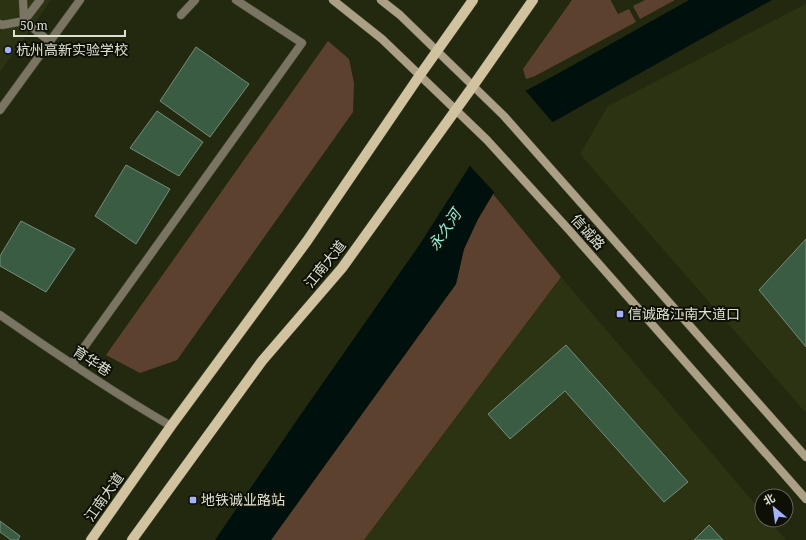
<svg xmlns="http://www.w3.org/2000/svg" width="806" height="540" viewBox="0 0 806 540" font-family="'Noto Serif','Noto Sans SC',serif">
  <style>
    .built { fill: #2c3312 }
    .green { fill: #5c422e }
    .water { fill: #00110d }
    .pier { fill: #23290f }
    .building { fill: #395c42; stroke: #738e79 }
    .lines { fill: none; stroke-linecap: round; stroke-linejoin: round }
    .lane-casing { stroke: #41462e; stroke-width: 9 }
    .street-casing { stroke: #41462e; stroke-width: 9 }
    .secondary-casing { stroke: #41462e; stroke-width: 9 }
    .primary-casing { stroke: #41462e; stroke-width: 11 }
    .lane { stroke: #7a7463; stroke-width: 8 }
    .street { stroke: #7a7463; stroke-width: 8 }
    .secondary { stroke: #aba085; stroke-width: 8 }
    .primary { stroke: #d1c39f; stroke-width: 10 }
    .poi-dot { fill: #a2b2fd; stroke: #0e1006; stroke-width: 1.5 }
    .labels { text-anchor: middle; stroke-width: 4; stroke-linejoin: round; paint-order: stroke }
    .poi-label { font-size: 14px; fill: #dde1d2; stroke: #0e1006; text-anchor: start }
    .street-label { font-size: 14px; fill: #dde1d2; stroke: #0e1006 }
    .water-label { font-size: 15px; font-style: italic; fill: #95eede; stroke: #0e1006 }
  </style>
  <rect width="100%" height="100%" fill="#23290f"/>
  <path class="built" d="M0 0H51L0 72Z
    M806 4V413L580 154 608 106Z
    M561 277 762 512V520H769L786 540H364Z"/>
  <path class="green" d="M572 0H611V1L618 14 629 9 636 22 535 76 526 79 523 69Z
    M645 0H675L640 19 633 6Z
    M328 41 349 59 354 83 353 112 177 360 140 373 106 355Z
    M493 194 561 277 364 540H271L456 284 464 249 478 219Z"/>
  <path class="water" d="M689 0H772L701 39 553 122 493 194 478 219 464 249 456 284 271 540H215L297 420 420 244 469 167 525 91 559 73Z"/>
  <path class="pier" d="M524 89 554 124 496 194 469 165Z"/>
  <path class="building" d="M196 47 249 84 210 137 160 101Z
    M157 111 203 142 179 176 130 148Z
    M126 165 170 189 136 244 95 216Z
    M21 221 75 249 46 292 0 266V256Z
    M806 239V347L759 290Z
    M566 345 688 482 664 502 565 391 510 439 488 414Z
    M0 521 20 536 18 540H11L0 532Z
    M709 525 723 540H694Z"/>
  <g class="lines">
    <defs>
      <path id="lane" d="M40 0 24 21 49 41
        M181 15 195 0
        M0 24 2 25 24 21 23 0
        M72 364 302 43 236 0"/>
      <path id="street" d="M0 110 80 0
        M0 315C56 354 112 392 171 426"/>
      <path id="secondary" d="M333 0 382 39 487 140 569 230 806 499
        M381 0 400 15 504 116 806 457"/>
      <path id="primary" d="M91 540 171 426 307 241 420 75 473 0
        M132 540 262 361 342 268 473 86 533 0"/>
    </defs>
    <use href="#lane" class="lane-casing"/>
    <use href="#street" class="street-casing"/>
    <use href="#secondary" class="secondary-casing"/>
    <use href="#primary" class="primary-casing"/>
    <use href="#lane" class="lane"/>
    <use href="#street" class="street"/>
    <use href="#secondary" class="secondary"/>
    <use href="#primary" class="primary"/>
  </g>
  <g class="poi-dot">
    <circle cx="8" cy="50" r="4"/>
    <rect x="616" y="310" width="8" height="8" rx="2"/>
    <rect x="189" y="496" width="8" height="8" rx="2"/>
  </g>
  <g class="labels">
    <g class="poi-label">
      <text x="16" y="55">杭州高新实验学校</text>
      <text x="628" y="319">信诚路江南大道口</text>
      <text x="201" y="505">地铁诚业路站</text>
    </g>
    <g class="street-label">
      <text transform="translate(588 232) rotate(48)" y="5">信诚路</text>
      <text transform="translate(325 264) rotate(-51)" y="5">江南大道</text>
      <text transform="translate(92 361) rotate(33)" y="5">育华巷</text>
      <text transform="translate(104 497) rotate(-55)" y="5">江南大道</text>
    </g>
    <g class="water-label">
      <text transform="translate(445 230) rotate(-56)" y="5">永久河</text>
    </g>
  </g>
  <g transform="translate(774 508) rotate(331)"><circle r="19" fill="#0e1006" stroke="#616458"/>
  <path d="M0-3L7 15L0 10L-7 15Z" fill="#a2b2fd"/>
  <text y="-6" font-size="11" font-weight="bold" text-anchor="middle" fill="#dde1d2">北</text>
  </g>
  <path d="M14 30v6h111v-6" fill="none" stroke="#dde1d2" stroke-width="2"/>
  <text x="20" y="30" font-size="12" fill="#dde1d2" stroke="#0e1006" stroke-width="3" paint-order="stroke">50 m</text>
</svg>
